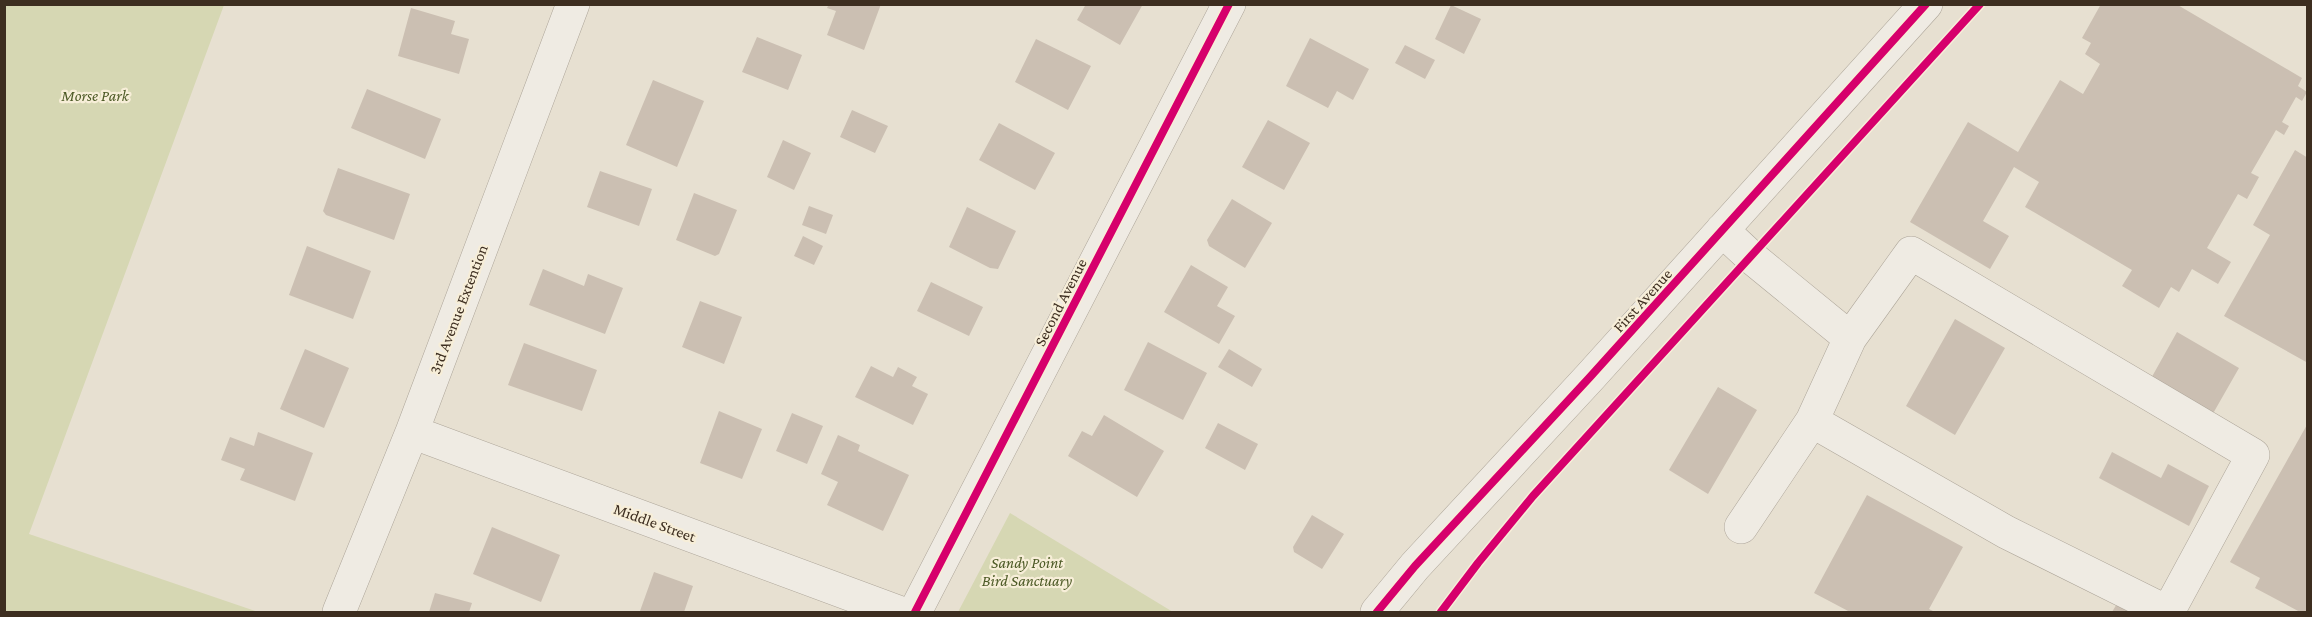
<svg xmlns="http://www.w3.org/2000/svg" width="2312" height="617" viewBox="0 0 2312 617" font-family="'Crimson Pro',serif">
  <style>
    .green { fill: #d6d7b3 }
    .building { fill: #cbbfb2 }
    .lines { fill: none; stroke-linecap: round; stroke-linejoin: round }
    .minor-casing { stroke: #ada599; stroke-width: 34 }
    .minor { stroke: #efebe3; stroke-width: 33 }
    .cycleway-casing { stroke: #f7eed8; stroke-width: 11 }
    .cycleway { stroke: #d6006c; stroke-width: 8 }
    .labels { text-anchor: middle; stroke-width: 4.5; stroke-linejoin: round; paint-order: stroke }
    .park-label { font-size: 16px; font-style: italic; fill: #4d5a26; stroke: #f7eed8 }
    .street-label { font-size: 16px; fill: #3d2e20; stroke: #f7eed8 }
  </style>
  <rect width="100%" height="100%" fill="#e7e0d1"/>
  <path class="green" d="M4 5H224L29 534 258 612H5Z
    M1010 513 1173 612H958Z"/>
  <path class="building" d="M829 4H881L864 50 827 35 836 11 827 8Z
    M1086 4H1143L1120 45 1077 20Z
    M2101 4H2176L2302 78 2298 86 2307 92 2302 101 2296 97 2282 122 2289 126 2284 135 2276 130 2251 173 2259 177 2247 199 2238 194 2207 248 2231 262 2218 284 2192 269 2179 292 2171 287 2159 308 2122 286 2132 270 2025 207 2039 182 2014 167 1983 221 2009 236 1990 269 1910 222 1968 122 2018 152 2060 80 2083 94 2100 64 2085 54 2091 43 2082 38Z
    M1451 5 1481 19 1464 54 1435 39Z
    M411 8 455 21 451 34 469 39 459 74 398 56Z
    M757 37 802 55 788 90 742 72Z
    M1310 38 1369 69 1353 100 1337 91 1328 108 1286 86Z
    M1036 39 1091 66 1068 110 1015 82Z
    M1405 45 1435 60 1425 79 1395 63Z
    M653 80 704 101 677 167 626 145Z
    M367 89 441 119 425 159 351 128Z
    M852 110 888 126 875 153 840 137Z
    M1268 120 1310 143 1284 190 1242 167Z
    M999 123 1055 153 1035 190 979 160Z
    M783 140 811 153 794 190 767 177Z
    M2295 150 2308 158V363L2224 316 2270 235 2253 225Z
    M338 168 410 194 394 240 326 215 323 211Z
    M600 171 652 189 639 226 587 207Z
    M694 193 737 210 719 254 715 256 676 240Z
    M1232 199 1272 223 1245 268 1209 246 1207 240Z
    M809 206 833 215 826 234 802 225Z
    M967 207 1016 231 998 269 990 268 949 247Z
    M803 236 823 246 814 265 794 256Z
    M307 246 371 271 353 319 289 295Z
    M1191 265 1228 287 1217 306 1235 316 1219 344 1164 312Z
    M543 269 584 286 588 274 623 288 605 334 529 305Z
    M931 282 983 307 969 336 917 311Z
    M700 301 742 317 724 364 682 347Z
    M1955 319 2005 348 1955 435 1906 406Z
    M2177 332 2239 368 2211 417 2149 382Z
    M1148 342 1207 373 1183 420 1124 390Z
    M524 343 597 370 582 411 508 385Z
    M305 349 349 368 324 428 280 409Z
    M1229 349 1262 369 1252 387 1218 367Z
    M871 366 893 377 898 367 917 377 912 386 928 394 913 425 855 397Z
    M1718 387 1757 410 1708 494 1669 470Z
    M719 411 762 429 742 479 700 463Z
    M792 413 823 426 807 464 776 451Z
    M1104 415 1164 451 1137 497 1068 456 1082 431 1092 436Z
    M1218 423 1258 444 1245 470 1205 448Z
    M2308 423V612H2300L2255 588 2260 578 2230 562Z
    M258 432 313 453 295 501 240 480 245 469 221 460 230 437 254 446Z
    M838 435 860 445 858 451 909 475 883 531 827 505 838 482 821 474Z
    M2112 452 2161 478 2168 464 2209 486 2189 526 2099 478Z
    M1867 495 1963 547 1929 609 1935 612H1850L1814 593Z
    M1312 515 1344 534 1322 569 1294 552 1293 547Z
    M492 527 560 555 541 602 473 574Z
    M654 572 693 586 684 612 640 611Z
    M435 593 472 603 469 612H429Z
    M2118 602 2138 612H2112Z"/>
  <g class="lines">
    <defs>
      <path id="minor" d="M1722 230 1751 257 1850 338 1812 421 1741 527
        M1850 338 1911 253 2253 455 2168 612
        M1812 421 2006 532 2167 612
        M412 432 898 612
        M339 612 412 432 573 4
        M915 612 1229 4
        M1377 612 1415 566 1590 377 1926 4"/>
    </defs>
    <use href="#minor" class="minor-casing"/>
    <use href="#minor" class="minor"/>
    <defs>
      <path id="cycleway" d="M915 612 1229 4
        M1377 612 1415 566 1590 377 1926 4
        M1441 612 1478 563 1533 496 1980 4"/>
    </defs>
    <use href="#cycleway" class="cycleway-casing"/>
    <use href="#cycleway" class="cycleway"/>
  </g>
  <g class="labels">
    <g class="park-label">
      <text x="95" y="101">Morse Park</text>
      <text x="1027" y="568">Sandy Point<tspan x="1027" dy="18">Bird Sanctuary</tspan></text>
    </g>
    <g class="street-label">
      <text transform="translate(1642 300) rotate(-48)" y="6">First Avenue</text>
      <text transform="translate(1060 302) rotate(-63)" y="6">Second Avenue</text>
      <text transform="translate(458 309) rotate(-69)" y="6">3rd Avenue Extention</text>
      <text transform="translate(655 522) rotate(20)" y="6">Middle Street</text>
    </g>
  </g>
  <rect width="2312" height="617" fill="none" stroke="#3d2e20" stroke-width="12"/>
</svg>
